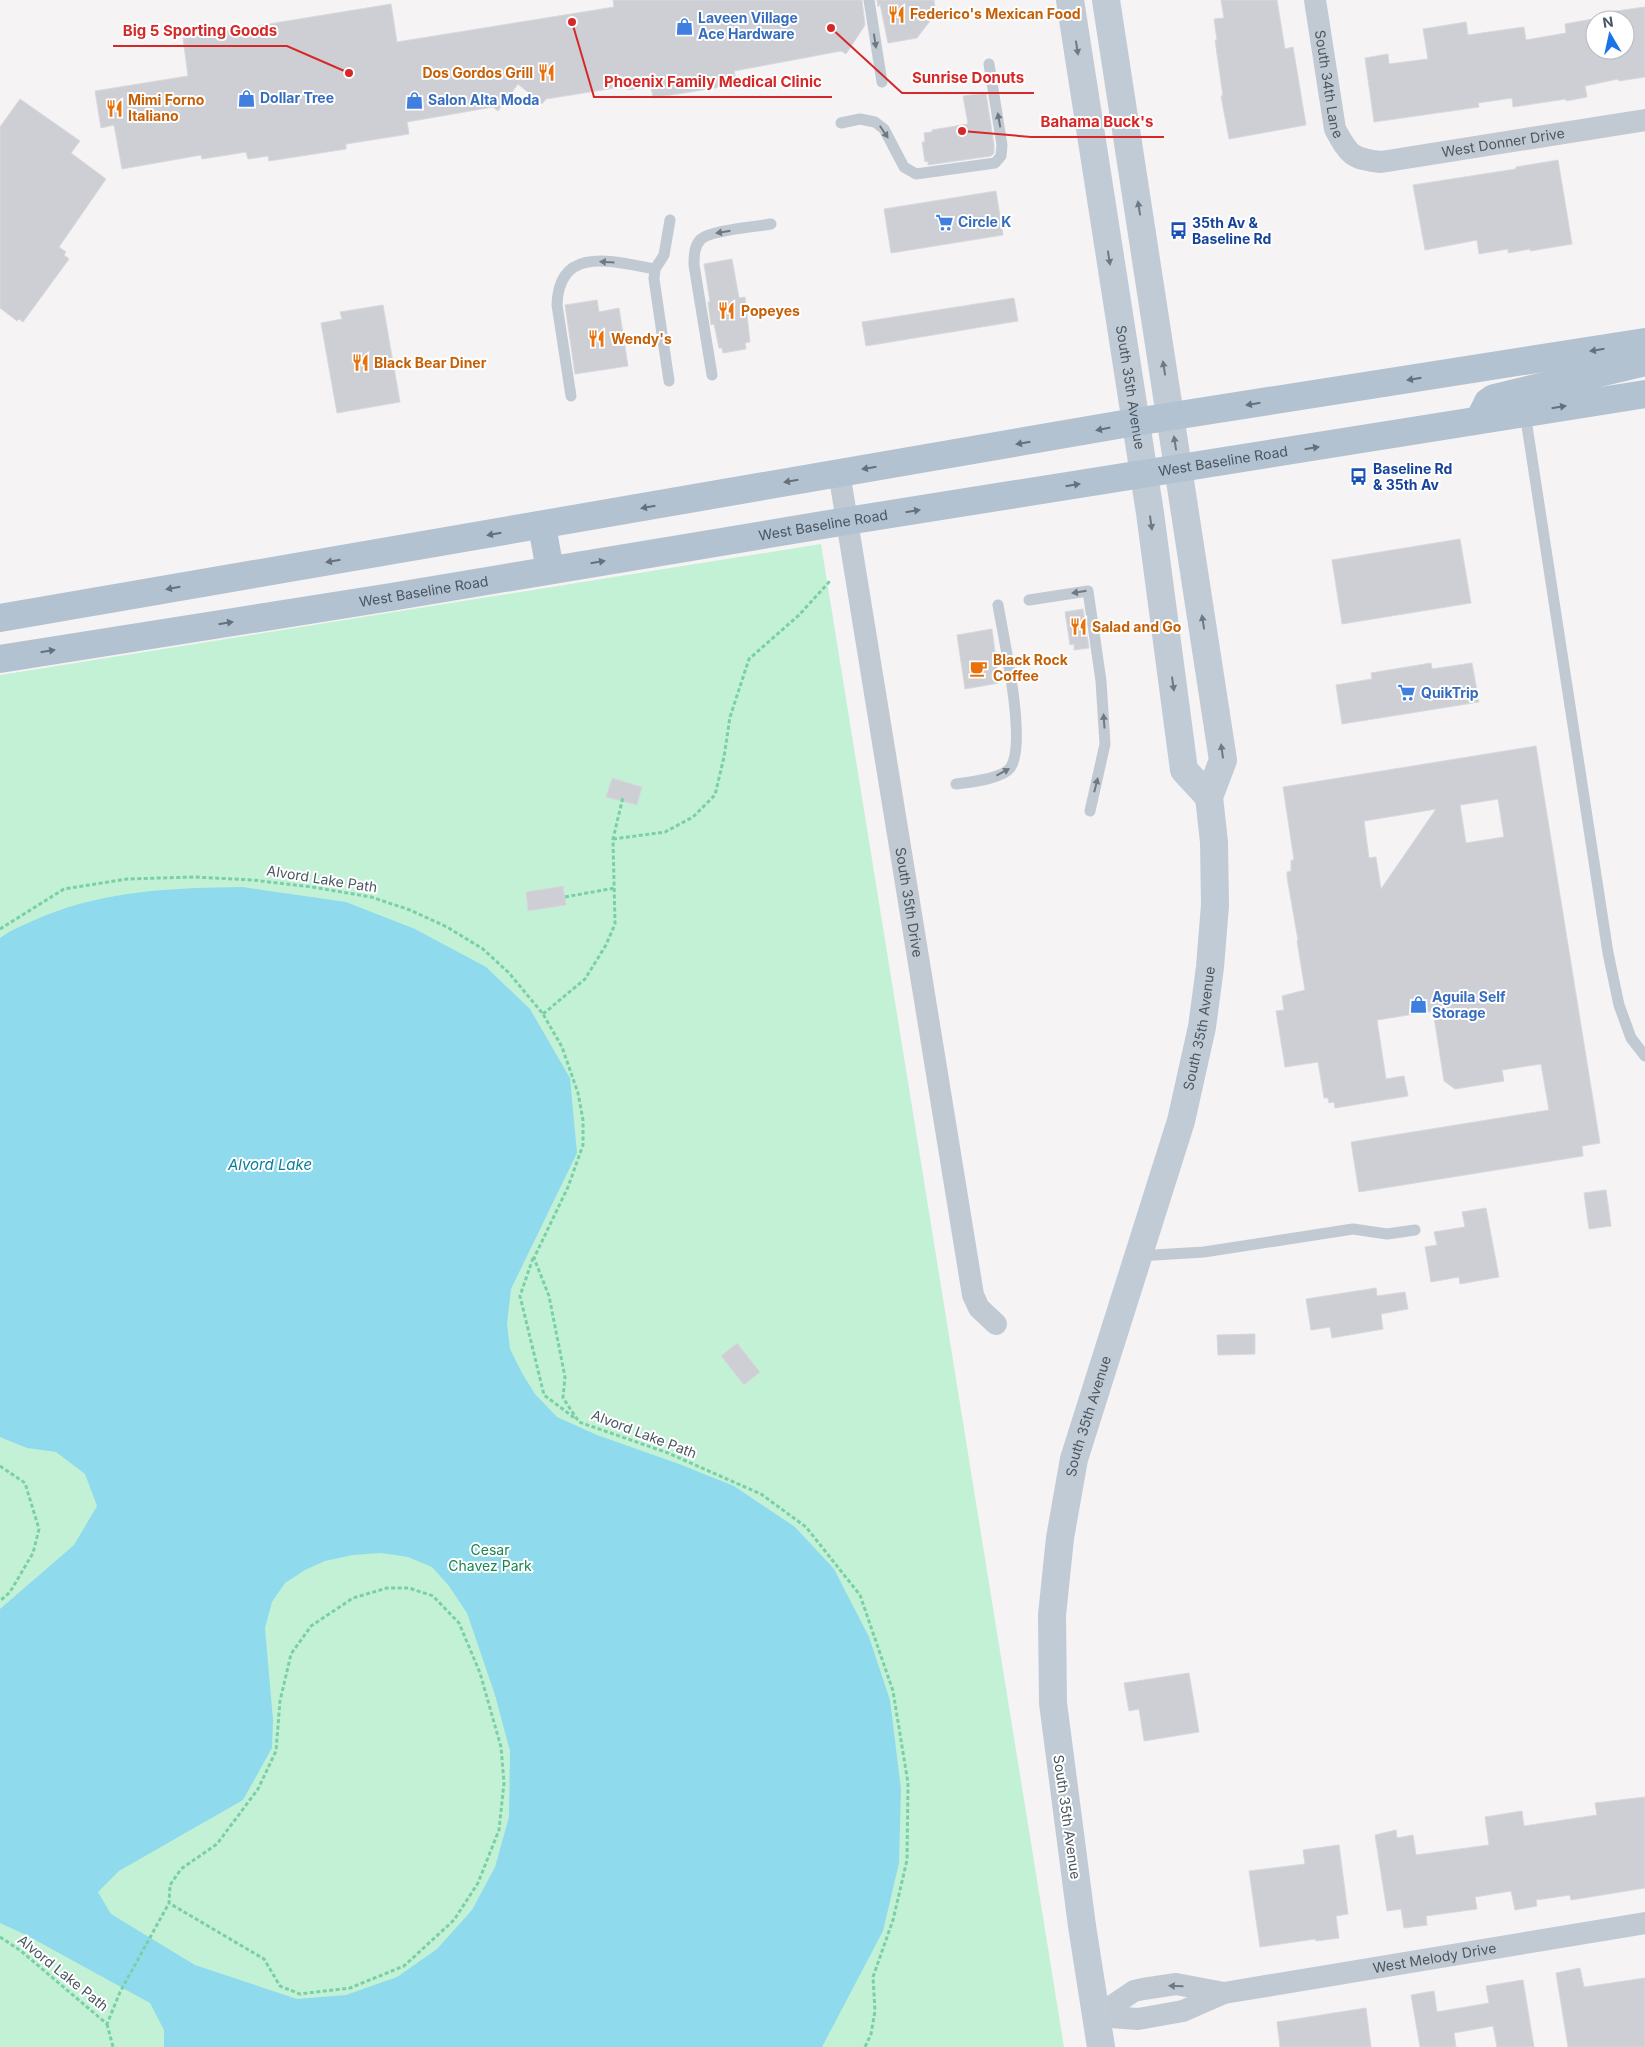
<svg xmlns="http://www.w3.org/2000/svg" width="1645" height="2047" viewBox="0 0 1645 2047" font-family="Inter,sans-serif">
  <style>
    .green { fill: #c3f1d5 }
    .water { fill: #90daee; fill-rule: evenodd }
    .building { fill: #cdcfd5; stroke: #d7d9de; fill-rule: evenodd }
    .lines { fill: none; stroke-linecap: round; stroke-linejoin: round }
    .path { stroke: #7ad0a6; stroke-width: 3; stroke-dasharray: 4 2.5; stroke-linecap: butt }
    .lane { stroke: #c1cad2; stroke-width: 11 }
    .street { stroke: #c1cad2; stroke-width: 22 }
    .secondary { stroke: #c1cbd6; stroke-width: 28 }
    .primary { stroke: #b3c2d1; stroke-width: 28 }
    .oneway { fill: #6e7983 }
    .oneway2 { fill: #6e7984 }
    .oneway3 { fill: #64717d }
    .labels { text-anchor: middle; stroke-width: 4; stroke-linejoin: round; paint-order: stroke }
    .food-label { font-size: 14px; font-weight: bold; fill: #c56008; stroke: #fff; text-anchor: start }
    .shop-label { font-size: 14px; font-weight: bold; fill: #366cbe; stroke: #fff; text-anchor: start }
    .street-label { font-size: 14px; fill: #4a5661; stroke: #fff }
    .transit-label { font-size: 14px; font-weight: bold; fill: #164399; stroke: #fff; text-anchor: start }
    .park-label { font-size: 14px; fill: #17864f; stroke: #fff }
    .water-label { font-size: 15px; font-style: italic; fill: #0c7c9b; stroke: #fff }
    .leader { fill: none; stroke: #d62828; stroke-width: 2 }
    .callout-dot { fill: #d62828; stroke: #fff; stroke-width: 2 }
    .callout-label { font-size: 15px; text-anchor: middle; font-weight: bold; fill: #d62828; stroke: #fff; stroke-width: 4; stroke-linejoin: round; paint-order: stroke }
  </style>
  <rect width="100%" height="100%" fill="#f5f3f3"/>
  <path class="green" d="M821 544 1064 2047H0V675Z"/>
  <path class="water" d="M242 887 346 902 415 929 486 967 530 1009 570 1078 577 1153 511 1289 507 1324 510 1349 522 1373 535 1394 557 1417 597 1435 679 1464 734 1486 795 1527 834 1569 869 1637 890 1700 901 1789 899 1863 883 1931 822 2047H164V2030L150 2003 28 1936 0 1923V1609L74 1545 97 1506 85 1474 56 1452 27 1448 0 1437V938C14 928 28 923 44 916 108 890 174 888 242 887ZM381 1553 408 1557 432 1567 449 1586 467 1613 495 1695 510 1751 509 1817 495 1867 472 1910 437 1949 397 1977 346 1995 297 1999 195 1965 111 1914 98 1892 119 1871 243 1800 272 1748 273 1720 265 1628 272 1602 285 1583 305 1570 325 1561 353 1555Z"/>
  <path class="building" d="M613 0H862L865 25 846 54 841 51 734 71 736 80 732 81 733 85 653 98 651 86 628 90 627 86 546 99 542 104 518 84 498 111 493 107 407 122 409 134 346 144V149L269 161 268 156 248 159 246 152 202 159 201 155 122 169 114 125 101 128 95 91 188 76 183 38 391 4 397 42 614 7Z
    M877 0H934L936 13 917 38 888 43 880 4 878 7Z
    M1221 0H1277L1285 49 1293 47 1306 125 1229 139 1221 96H1223L1215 40H1217L1214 19 1224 18Z
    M1645 7V77L1619 81 1618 79 1585 86 1587 97 1566 101V99L1513 107 1512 98 1478 103 1479 107 1374 122 1365 58 1388 54 1389 64 1428 59 1423 29 1466 22 1468 35 1524 27 1526 40 1566 33 1565 24 1609 16V12ZM1595 20H1625V50H1595Z
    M986 93 994 145V153L991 156 928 165V161L925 162 922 142H925L924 133 932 132V130L968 124 963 96Z
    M20 99 80 141 71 153 106 179 59 247 66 252 64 255 69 259 23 322 19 319 17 321 0 308V127Z
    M1558 160 1572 244 1530 251V249L1508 253V249L1479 254 1477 240 1425 250 1413 185 1516 169V167Z
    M996 191 1003 235 891 253 884 209Z
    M732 259 739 298 745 297 750 342 745 343 746 349 723 353 722 348H719L714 324 711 325 708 302H710L704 264Z
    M1014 298 1018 321 866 346 862 322Z
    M597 300 599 312 619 308 628 366 575 374 565 305Z
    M383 305 400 402 337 413 321 323 342 319 340 312Z
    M1460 539 1471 603 1342 624 1332 560Z
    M1083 609 1089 648 1074 650V644L1070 645 1065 612Z
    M992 629 999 683 965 689 957 635Z
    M1431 663 1432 669 1472 663 1479 702 1342 724 1336 685 1372 679 1371 673Z
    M1536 746 1600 1143 1582 1146 1583 1156 1359 1192 1351 1142 1549 1110 1541 1064 1502 1070 1504 1081 1455 1089 1444 1081 1433 1011 1377 1020 1386 1079 1404 1076 1408 1096 1335 1108 1334 1102 1329 1103 1328 1098H1324L1318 1062 1285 1067 1276 1011 1284 1010 1282 996 1305 990 1297 941 1298 940 1287 877V872L1291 871V860H1294L1283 787ZM1498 799 1504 837 1466 843 1460 805ZM1436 809 1381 889 1376 857 1369 858 1364 821Z
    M612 778 642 787 637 805 606 797Z
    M563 886 566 905 528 911 526 892Z
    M1606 1190 1611 1226 1589 1229 1584 1193Z
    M1486 1208 1499 1277 1460 1284 1459 1277 1431 1282 1425 1247 1437 1245 1434 1232 1465 1227 1462 1212Z
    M1376 1288 1377 1296 1405 1292 1408 1309 1381 1314 1383 1329 1332 1338 1330 1327 1311 1330 1306 1299Z
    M1255 1334V1354L1218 1355 1217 1335Z
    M737 1343 760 1372 744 1385 721 1356Z
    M1189 1673 1199 1732 1144 1741 1139 1709 1129 1711 1124 1683Z
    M1645 1797V1888L1571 1900 1570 1895 1536 1900 1537 1906 1515 1910 1511 1891 1475 1897 1477 1909 1426 1916 1427 1925 1404 1928 1401 1909 1387 1911 1375 1835 1396 1830 1397 1838 1413 1835 1416 1855 1489 1845 1485 1817 1522 1811 1524 1826 1597 1815 1595 1803Z
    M1339 1845 1348 1914 1336 1916 1339 1938 1316 1941 1315 1939 1260 1947 1249 1871 1305 1864 1303 1850Z
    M1580 1968 1584 1987 1645 1978V2047H1568L1556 1973Z
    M1523 1980 1534 2047H1497L1493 2026 1454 2033 1456 2047H1420L1411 1995 1434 1991 1437 2012 1489 2003 1486 1986Z
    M1366 2008 1371 2047H1280L1277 2022Z"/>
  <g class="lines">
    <path class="path" d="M613 839 665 832 693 817 715 795 724 757 730 717 749 659 799 615 830 581
      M565 897 615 888
      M0 929 64 889 127 879 194 877 253 880 312 887 371 897 410 910 447 927 483 949 509 973 543 1014 562 1047 578 1093 583 1120V1145L568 1187 534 1258 549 1296 565 1377 563 1398 579 1422 668 1453 761 1494 806 1527 860 1595 893 1691 908 1783 907 1860 893 1920 873 1977 875 2011 871 2034 865 2047
      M543 1014 585 979 606 945 615 924 613 839 623 797
      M533 1258 520 1296 544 1395 576 1419
      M0 1466 25 1483 39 1529 33 1553 10 1592 0 1601
      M0 1937 21 1951 107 2024 120 1992 169 1903 170 1885 181 1869 217 1844 258 1789 276 1751 280 1701 291 1654 311 1626 353 1598 387 1588H409L433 1596 459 1623 480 1673 501 1747 504 1783 499 1830 478 1883 454 1920 404 1966 350 1988 300 1994 280 1986 264 1959 169 1903
      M107 2024 113 2047"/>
    <path class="lane" d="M869 0 882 82
      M841 123 860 119 875 122 884 129 904 167 916 174 995 163 1001 156 1002 145 989 64
      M712 375 694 265C694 256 694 246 701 239 712 230 755 227 771 224
      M669 381 654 279 655 269 664 255 670 220
      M571 396 557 305C559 244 615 262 655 269
      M1525 413 1608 953 1619 1005 1631 1038 1645 1056
      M1029 600 1088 591 1101 681 1105 744 1090 811
      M956 784C970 782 1002 779 1010 768 1028 745 1003 636 998 605
      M1138 1256 1204 1252 1353 1229 1387 1234 1415 1230"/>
    <g class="street">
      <path id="s1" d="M1315 0 1335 129C1349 155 1352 159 1381 162L1645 120"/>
      <path id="s2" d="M839 472 973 1295 979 1308 996 1324"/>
      <path id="s3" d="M1097 2016 1138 2019 1183 2011 1224 1993 1645 1923"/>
      <path d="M1097 2016 1134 1991 1143 1989 1176 1984 1224 1993"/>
    </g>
    <g class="secondary">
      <path id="s4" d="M1070 0 1150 513 1184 770 1209 797"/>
      <path id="s5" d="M1101 2047 1082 1926 1053 1703 1052 1615 1060 1538 1074 1459 1181 1121 1202 1027 1210 967 1215 905 1214 842 1209 797 1223 760 1106 0"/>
    </g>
    <g class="primary">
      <path d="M1479 420 1488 402 1494 398 1645 362"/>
      <path d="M542 526 550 570"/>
      <path d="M0 618 1135 422 1645 342"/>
      <path id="s6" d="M0 659 391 597 847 521 1645 394"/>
    </g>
  </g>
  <defs><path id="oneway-solid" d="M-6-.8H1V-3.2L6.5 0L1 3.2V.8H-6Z" transform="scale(1.25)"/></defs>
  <g class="oneway">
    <use href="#oneway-solid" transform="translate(875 41) rotate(81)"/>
    <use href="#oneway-solid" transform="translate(999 120) rotate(-100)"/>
    <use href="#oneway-solid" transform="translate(884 132) rotate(56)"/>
    <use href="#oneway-solid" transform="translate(723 232) rotate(171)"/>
    <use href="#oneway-solid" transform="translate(607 262) rotate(-176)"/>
    <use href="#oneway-solid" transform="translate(1079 592) rotate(171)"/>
    <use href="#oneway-solid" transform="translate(1104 721) rotate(-94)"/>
    <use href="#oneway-solid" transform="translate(1003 772) rotate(-28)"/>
    <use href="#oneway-solid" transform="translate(1096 785) rotate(-76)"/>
    <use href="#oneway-solid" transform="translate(1176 1986) rotate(-179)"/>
  </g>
  <g class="oneway2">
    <use href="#oneway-solid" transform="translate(1077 48) rotate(81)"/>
    <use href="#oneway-solid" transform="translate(1139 208) rotate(-99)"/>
    <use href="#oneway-solid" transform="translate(1109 258) rotate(81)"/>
    <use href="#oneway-solid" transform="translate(1164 368) rotate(-99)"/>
    <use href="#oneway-solid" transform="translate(1175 443) rotate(-99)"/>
    <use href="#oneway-solid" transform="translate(1151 523) rotate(82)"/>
    <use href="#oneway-solid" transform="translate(1203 622) rotate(-99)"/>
    <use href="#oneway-solid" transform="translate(1173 684) rotate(82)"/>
    <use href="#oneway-solid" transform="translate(1222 751) rotate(-98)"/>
  </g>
  <g class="oneway3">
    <use href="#oneway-solid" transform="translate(1597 350) rotate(171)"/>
    <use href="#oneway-solid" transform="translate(1414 379) rotate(171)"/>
    <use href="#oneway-solid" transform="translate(1253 404) rotate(171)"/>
    <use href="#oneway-solid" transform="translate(1559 407) rotate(-9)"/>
    <use href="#oneway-solid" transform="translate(1103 429) rotate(169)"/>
    <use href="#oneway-solid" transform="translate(1023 443) rotate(170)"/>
    <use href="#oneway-solid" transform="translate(1312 448) rotate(-9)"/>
    <use href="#oneway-solid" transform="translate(869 468) rotate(171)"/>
    <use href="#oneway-solid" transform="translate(791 481) rotate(170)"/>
    <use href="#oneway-solid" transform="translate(1073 485) rotate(-9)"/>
    <use href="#oneway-solid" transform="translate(648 507) rotate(170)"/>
    <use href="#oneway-solid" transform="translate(913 511) rotate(-9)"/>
    <use href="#oneway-solid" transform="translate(494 534) rotate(170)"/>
    <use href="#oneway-solid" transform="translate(333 561) rotate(170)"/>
    <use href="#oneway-solid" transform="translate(598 562) rotate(-9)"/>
    <use href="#oneway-solid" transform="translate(173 588) rotate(170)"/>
    <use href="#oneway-solid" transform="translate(226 623) rotate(-9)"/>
    <use href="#oneway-solid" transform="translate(48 651) rotate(-9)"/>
  </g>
  <defs>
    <symbol id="restaurant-bare" viewBox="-9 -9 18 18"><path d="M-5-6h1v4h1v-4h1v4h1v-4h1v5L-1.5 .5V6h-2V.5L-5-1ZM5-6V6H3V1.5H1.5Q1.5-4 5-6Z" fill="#e8710a" stroke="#fff" stroke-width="2.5" paint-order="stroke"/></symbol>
    <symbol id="shop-bare" viewBox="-9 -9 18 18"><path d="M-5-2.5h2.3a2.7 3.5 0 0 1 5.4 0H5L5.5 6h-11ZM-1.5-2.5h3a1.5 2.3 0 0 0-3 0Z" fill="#3f7fe0" stroke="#fff" stroke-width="2.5" paint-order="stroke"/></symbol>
    <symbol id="supermarket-bare" viewBox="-9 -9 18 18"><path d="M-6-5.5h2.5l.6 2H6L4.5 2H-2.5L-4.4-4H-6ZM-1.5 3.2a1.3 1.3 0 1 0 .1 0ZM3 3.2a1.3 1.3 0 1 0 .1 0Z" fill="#3f7fe0" stroke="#fff" stroke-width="2.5" paint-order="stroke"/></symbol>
    <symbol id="bus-bare" viewBox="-9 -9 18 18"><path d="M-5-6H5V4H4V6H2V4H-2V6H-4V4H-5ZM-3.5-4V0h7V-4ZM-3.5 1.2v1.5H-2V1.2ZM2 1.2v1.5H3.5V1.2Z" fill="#1a4fb4" stroke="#fff" stroke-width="2.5" paint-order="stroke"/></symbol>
    <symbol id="cafe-bare" viewBox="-9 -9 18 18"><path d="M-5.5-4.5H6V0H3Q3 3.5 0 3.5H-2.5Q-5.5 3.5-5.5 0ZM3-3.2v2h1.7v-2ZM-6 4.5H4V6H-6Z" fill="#e8710a" stroke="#fff" stroke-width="2.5" paint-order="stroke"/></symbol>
  </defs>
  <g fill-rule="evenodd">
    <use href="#restaurant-bare" x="884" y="2" width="25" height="25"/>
    <use href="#shop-bare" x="672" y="14" width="25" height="25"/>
    <use href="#restaurant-bare" x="534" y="60" width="25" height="25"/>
    <use href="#shop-bare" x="234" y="86" width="25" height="25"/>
    <use href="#shop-bare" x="402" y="88" width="25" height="25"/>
    <use href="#restaurant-bare" x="102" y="96" width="25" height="25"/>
    <use href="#supermarket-bare" x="932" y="210" width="25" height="25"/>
    <use href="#bus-bare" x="1166" y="218" width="25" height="25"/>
    <use href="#restaurant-bare" x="714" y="298" width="25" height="25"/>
    <use href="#restaurant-bare" x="584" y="326" width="25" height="25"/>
    <use href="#restaurant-bare" x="348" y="350" width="25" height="25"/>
    <use href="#bus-bare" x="1346" y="464" width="25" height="25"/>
    <use href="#restaurant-bare" x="1066" y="614" width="25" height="25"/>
    <use href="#cafe-bare" x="966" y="656" width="25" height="25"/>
    <use href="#supermarket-bare" x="1394" y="680" width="25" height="25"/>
    <use href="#shop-bare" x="1406" y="992" width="25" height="25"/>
  </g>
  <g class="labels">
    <g class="food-label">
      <text x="910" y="19">Federico's Mexican Food</text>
      <text x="533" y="78" text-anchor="end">Dos Gordos Grill</text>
      <text x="128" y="105">Mimi Forno<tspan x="128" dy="16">Italiano</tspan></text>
      <text x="741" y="316">Popeyes</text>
      <text x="611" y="344">Wendy's</text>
      <text x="374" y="368">Black Bear Diner</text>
      <text x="1092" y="632">Salad and Go</text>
      <text x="993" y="665">Black Rock<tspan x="993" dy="16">Coffee</tspan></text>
    </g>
    <g class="shop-label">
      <text x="698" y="23">Laveen Village<tspan x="698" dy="16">Ace Hardware</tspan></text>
      <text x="260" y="103">Dollar Tree</text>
      <text x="428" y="105">Salon Alta Moda</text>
      <text x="958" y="227">Circle K</text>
      <text x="1421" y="698">QuikTrip</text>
      <text x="1432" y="1002">Aguila Self<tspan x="1432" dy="16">Storage</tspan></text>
    </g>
    <g class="street-label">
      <text dy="5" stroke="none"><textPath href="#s1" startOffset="85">South 34th Lane</textPath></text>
      <text dy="5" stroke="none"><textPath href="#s1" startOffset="315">West Donner Drive</textPath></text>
      <text dy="5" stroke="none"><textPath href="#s4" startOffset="392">South 35th Avenue</textPath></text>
      <text dy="5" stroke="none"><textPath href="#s6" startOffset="1239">West Baseline Road</textPath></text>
      <text dy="5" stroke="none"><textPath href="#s6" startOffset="834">West Baseline Road</textPath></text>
      <text dy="5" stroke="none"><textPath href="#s6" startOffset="429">West Baseline Road</textPath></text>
      <text transform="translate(322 879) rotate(9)" y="5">Alvord Lake Path</text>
      <text dy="5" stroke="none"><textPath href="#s2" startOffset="436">South 35th Drive</textPath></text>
      <text dy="5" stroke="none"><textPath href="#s5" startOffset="1042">South 35th Avenue</textPath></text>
      <text dy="5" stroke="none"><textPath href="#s5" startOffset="638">South 35th Avenue</textPath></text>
      <text transform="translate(644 1434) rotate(21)" y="5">Alvord Lake Path</text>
      <text transform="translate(1067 1817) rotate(82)" y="5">South 35th Avenue</text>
      <text dy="5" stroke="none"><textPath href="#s3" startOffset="345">West Melody Drive</textPath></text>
      <text transform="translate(63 1973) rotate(39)" y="5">Alvord Lake Path</text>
    </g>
    <g class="transit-label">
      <text x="1192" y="228">35th Av &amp;<tspan x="1192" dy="16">Baseline Rd</tspan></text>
      <text x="1373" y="474">Baseline Rd<tspan x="1373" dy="16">&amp; 35th Av</tspan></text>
    </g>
    <g class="park-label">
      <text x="490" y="1555">Cesar<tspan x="490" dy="16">Chavez Park</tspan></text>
    </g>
    <g class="water-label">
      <text x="270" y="1170">Alvord Lake</text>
    </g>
  </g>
  <path class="leader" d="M349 73L287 46H113M831 28L902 93H1034M572 22L594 97H832M962 131L1031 137H1164"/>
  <g class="callout-dot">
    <circle cx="349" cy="73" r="5"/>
    <circle cx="831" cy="28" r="5"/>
    <circle cx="572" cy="22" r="5"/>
    <circle cx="962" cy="131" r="5"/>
  </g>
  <g class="callout-label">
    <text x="200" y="36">Big 5 Sporting Goods</text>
    <text x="968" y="83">Sunrise Donuts</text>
    <text x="713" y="87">Phoenix Family Medical Clinic</text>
    <text x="1097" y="127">Bahama Buck's</text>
  </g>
  <g transform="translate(1610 35) rotate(351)"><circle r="24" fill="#ffffff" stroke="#b7bbc0"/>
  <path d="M0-4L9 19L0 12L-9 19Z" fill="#1a73e8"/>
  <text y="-8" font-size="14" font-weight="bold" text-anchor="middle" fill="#4a5661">N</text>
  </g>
</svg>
